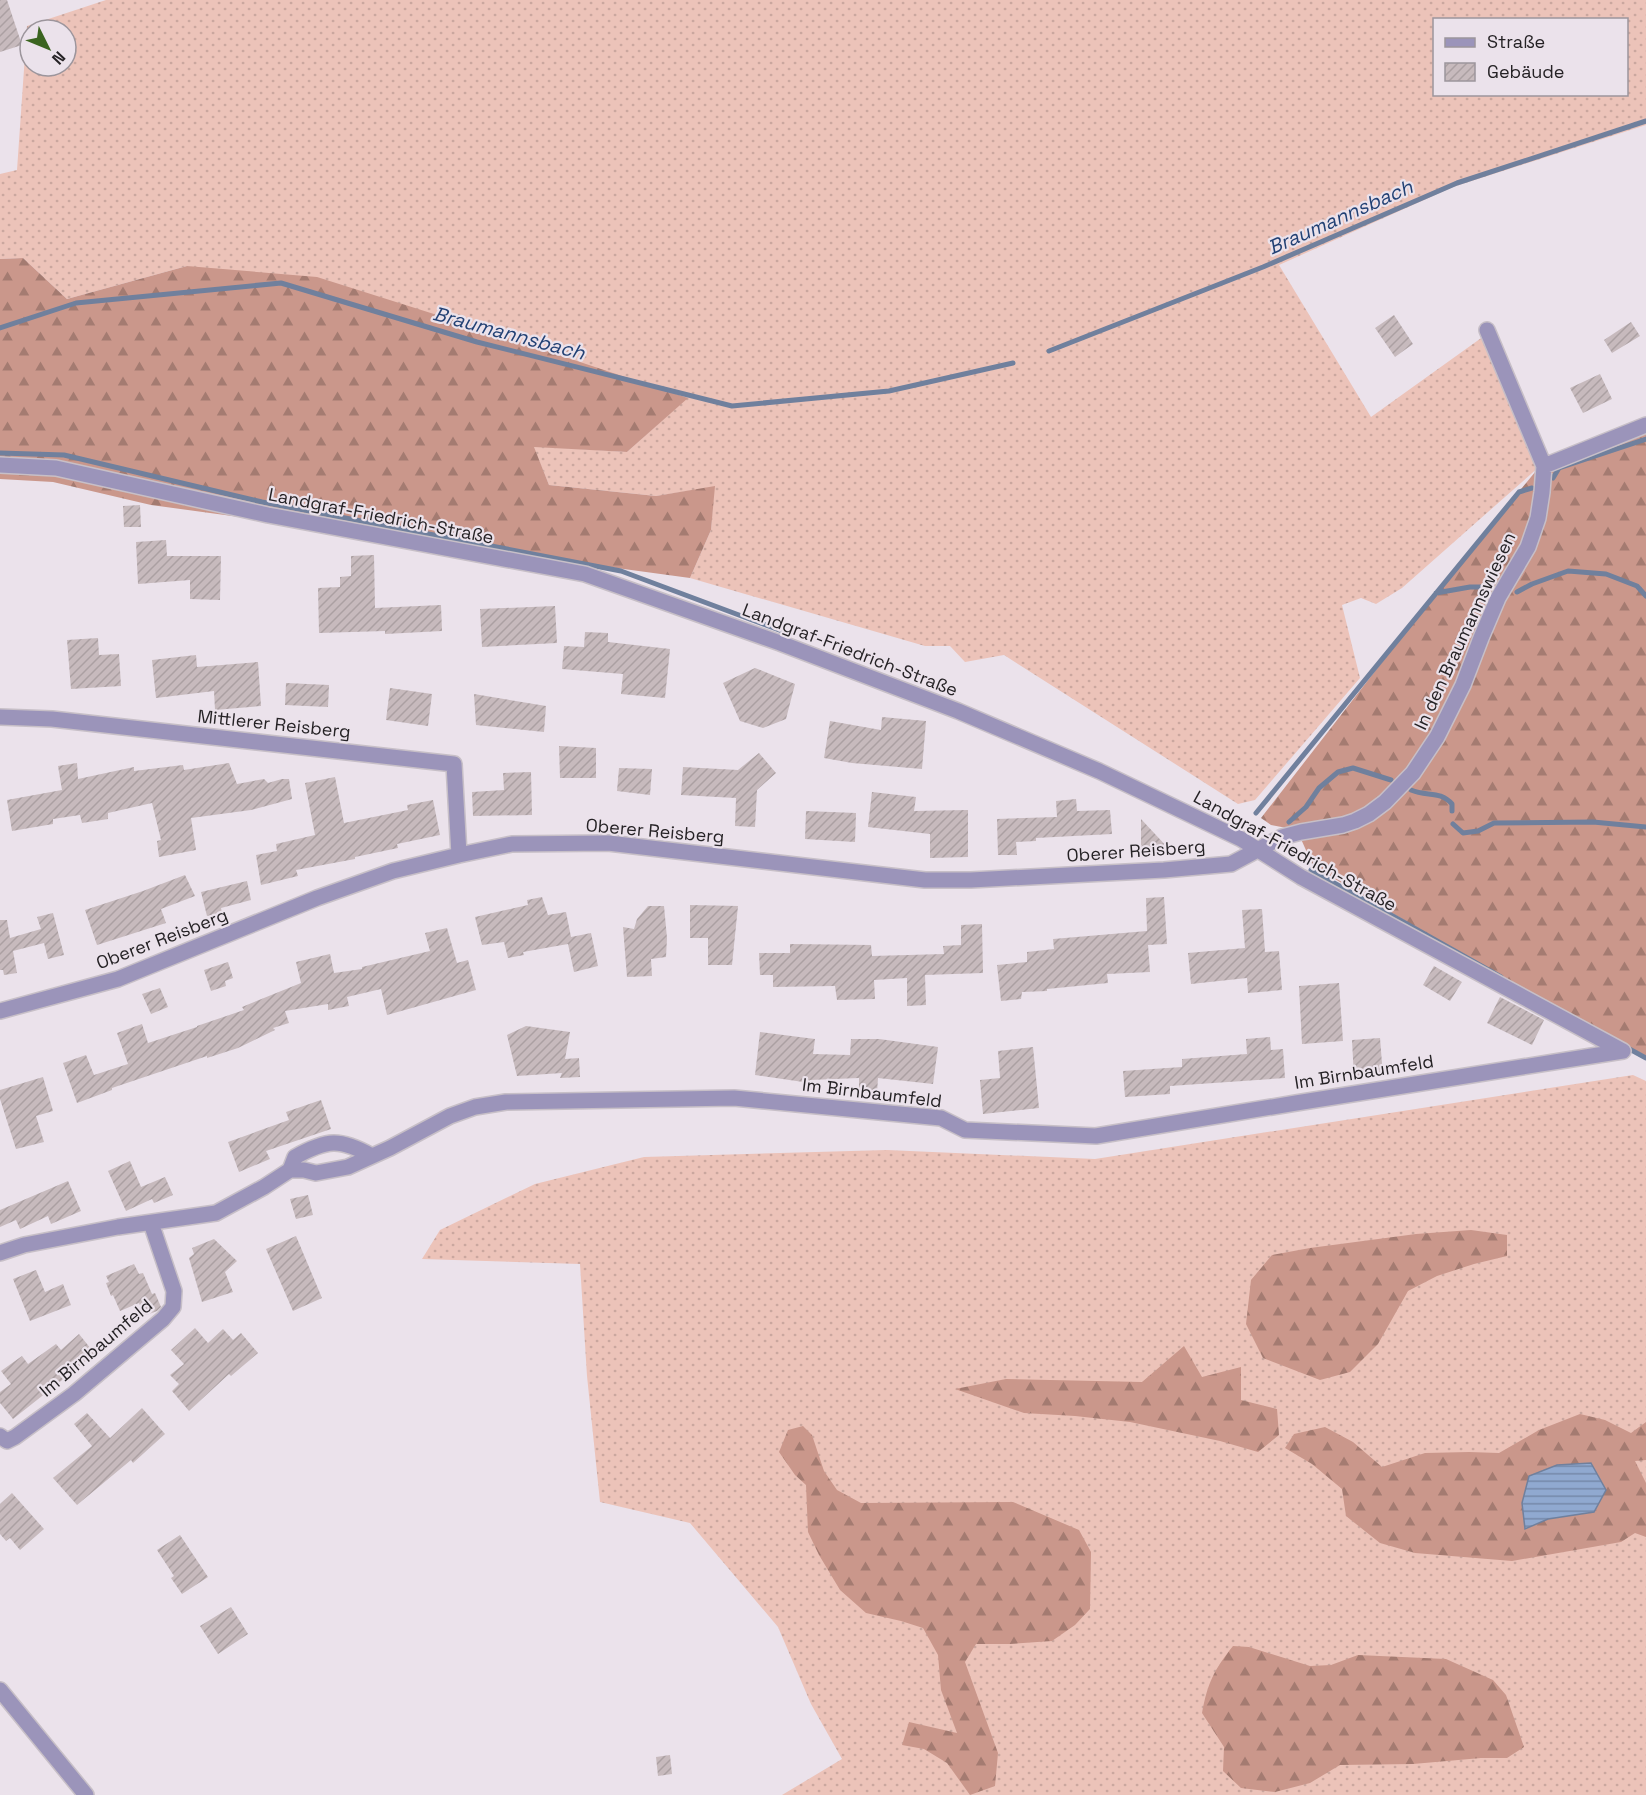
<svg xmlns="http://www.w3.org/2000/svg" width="1646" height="1795" viewBox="0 0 1646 1795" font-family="'Space Grotesk',sans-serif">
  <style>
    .grass { fill: url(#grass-dots); fill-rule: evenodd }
    .forest { fill: url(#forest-firs) }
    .water { fill: url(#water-rules); stroke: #70809d; stroke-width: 1.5 }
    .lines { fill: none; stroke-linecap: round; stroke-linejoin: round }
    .stream { stroke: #70809d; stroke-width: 5 }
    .building { fill: url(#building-hatch) }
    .street-casing { stroke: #c7bfc7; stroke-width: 18 }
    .street { stroke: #9b94ba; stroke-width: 15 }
    .labels { text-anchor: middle; stroke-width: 4.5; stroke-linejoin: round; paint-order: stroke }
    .street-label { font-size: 18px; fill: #252225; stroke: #ebe2eb }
    .water-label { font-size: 20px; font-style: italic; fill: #224174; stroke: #ebe2eb }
  </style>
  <defs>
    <pattern id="grass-dots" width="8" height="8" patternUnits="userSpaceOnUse" patternTransform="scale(1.5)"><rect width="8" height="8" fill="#ecc3b9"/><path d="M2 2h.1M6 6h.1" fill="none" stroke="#caa79f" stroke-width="1.8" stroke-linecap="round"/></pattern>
    <pattern id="forest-firs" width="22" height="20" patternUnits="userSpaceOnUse" patternTransform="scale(1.5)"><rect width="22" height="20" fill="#ca978b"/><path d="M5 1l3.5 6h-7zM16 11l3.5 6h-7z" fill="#a47b71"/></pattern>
    <pattern id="water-rules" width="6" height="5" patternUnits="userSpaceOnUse" patternTransform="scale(1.5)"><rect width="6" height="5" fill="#90a9d0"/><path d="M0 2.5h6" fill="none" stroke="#7589a9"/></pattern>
    <pattern id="building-hatch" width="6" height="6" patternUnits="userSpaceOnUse" patternTransform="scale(1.5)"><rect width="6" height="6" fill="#c7babd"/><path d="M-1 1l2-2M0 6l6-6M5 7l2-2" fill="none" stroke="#aba0a2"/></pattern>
  </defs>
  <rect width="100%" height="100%" fill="#ebe2eb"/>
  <path class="grass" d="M106 0H1646V125L1453 187 1279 265 1371 417 1484 336 1540 466 1402 588 1376 604 1361 598 1342 605 1360 678 1255 800 1238 804 1004 655 965 662 950 646H925L690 578 711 530 714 487 656 496 549 485 533 446 627 452 687 398 187 266 67 299 23 258 0 259V174L17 170 27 26ZM1434 20H1626V94H1434ZM30 30H66V66H30Z
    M1633 1075 1646 1081V1795H782L842 1759 811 1704 778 1627 690 1523 600 1502 587 1376 580 1264 422 1259 440 1230 535 1184 644 1157 887 1150 1095 1159Z"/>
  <path class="forest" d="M23 258 67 299 187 266 317 277 475 327 688 398 627 452 534 447 549 485 656 496 715 486 711 530 690 578 151 505 53 482 0 479V259Z
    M1646 431V1056L1446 945 1313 866 1297 830 1271 825 1261 818 1435 594 1540 466Z
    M1471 1230 1507 1235V1256L1474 1264 1437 1276 1408 1291 1378 1344 1350 1372 1320 1380 1263 1358 1246 1324 1251 1280 1272 1255 1310 1248 1416 1234Z
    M1184 1346 1202 1377 1241 1367V1400L1277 1409 1279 1435 1258 1452 1220 1441 1130 1422 1075 1416 1024 1413 955 1389 1006 1379 1142 1382Z
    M1580 1414 1605 1420 1631 1433 1646 1422V1460L1635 1461 1646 1483V1537L1635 1533 1621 1542 1512 1561 1415 1553 1380 1543 1346 1516 1342 1489 1312 1464 1285 1448 1294 1434 1325 1427 1353 1442 1382 1467 1425 1453 1469 1452 1499 1453 1539 1430Z
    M803 1426 812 1435 824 1471 837 1490 861 1503 1013 1502 1079 1530 1091 1552 1090 1609 1075 1625 1052 1641 1010 1644H976L965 1662 998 1753 995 1786 970 1795 947 1763 924 1749 902 1745 909 1722 957 1733 941 1690 938 1655 923 1628 901 1621 866 1613 840 1590 819 1555 808 1532 806 1485 795 1475 779 1452 788 1430Z
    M1233 1646 1249 1647 1310 1666 1331 1665 1358 1655 1446 1659 1493 1680 1506 1695 1524 1747 1507 1758H1481L1413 1764 1340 1765 1310 1783 1275 1792 1241 1788 1223 1771 1224 1747 1202 1713C1208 1682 1214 1670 1233 1646Z"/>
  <path class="water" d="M1591 1463 1606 1490 1594 1512 1548 1519 1525 1529 1522 1503 1529 1476 1557 1465Z"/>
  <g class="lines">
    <path class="stream" d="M0 328 76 303 281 283 477 342 732 406 889 391 1013 363
      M1049 351 1263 267 1457 183 1646 121
      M0 453 64 455 262 502 621 571 790 634
      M1553 478 1559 468 1646 439
      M1517 592 1532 584 1568 571 1606 574 1637 586 1646 596
      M1436 593 1470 587H1491
      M1411 790C1427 797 1440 790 1452 804V811
      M1256 813 1519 492 1532 488
      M1289 822 1306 807 1319 788 1338 772 1353 768 1391 780
      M1453 824 1463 833 1478 831 1494 823 1593 822 1646 827
      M1311 870 1501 977
      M1624 1046 1646 1058"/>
  </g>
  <path class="building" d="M0 0H7L22 45 0 52Z
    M1394 315 1413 344 1395 357 1375 328Z
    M1631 322 1640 336 1612 353 1604 340Z
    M1600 374 1612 399 1583 413 1570 388Z
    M140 505 141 527H124L123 506Z
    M166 540 167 556H221L220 600 190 599V580L138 584 136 542Z
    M374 555 375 608 441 605 442 631 385 634V631L319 633 318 588 340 587V577L351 576V556Z
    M555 606 557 643 482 647 480 609Z
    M585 632 608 633V642L670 649 665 698 621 694 623 674 562 669 564 646 584 647Z
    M98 638 99 655 119 654 121 686 71 689 67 640Z
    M196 655 197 667 258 662 261 706 215 710 214 691 156 698 152 660Z
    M755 668 795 684 786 719 763 728 740 721 723 683Z
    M286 683 329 685 328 707 285 705Z
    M390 688 432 694 428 726 386 720Z
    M474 694 546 706 544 732 476 725Z
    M882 717 926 721 922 769 852 763 824 758 830 721 881 730Z
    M559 746 596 748V778H560Z
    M759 753 776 773 757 790 755 827 735 826 736 798 681 795 683 767 738 770Z
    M77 763 78 779 134 767V771L183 765 184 770 229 763 237 784 264 779 268 783 282 779H289L292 799 251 810 191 818 196 850 159 857 157 841 161 840 152 803 108 813V819L82 823 80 815 53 819V824L12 831 7 800 62 790 58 766Z
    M619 768 652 769 650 795 617 791Z
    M531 772 532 815 473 816 472 792 504 790 503 773Z
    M335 777 344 823 408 810 407 805 433 800 440 835 397 844 398 848 355 857V859L296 870 298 876 261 885 256 855 277 851 276 844 315 835 305 783Z
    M872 792 916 797 914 811 968 810V857L930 858V834L868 827Z
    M1076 799 1077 811 1110 810 1112 834 1036 838V841L1016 842 1017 855H998L997 819 1057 817 1056 801Z
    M806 811 856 813 855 842 805 839Z
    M1141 819 1169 849 1141 852Z
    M185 875 195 896 161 909 166 923 97 945 85 910 143 891Z
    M247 881 251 900 221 908 222 913 207 916 201 892Z
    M542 897 548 915 566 912 571 937 591 933 598 966 574 972 568 944 523 952 524 955 508 958 504 942 482 945 475 917 528 905 527 900Z
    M1164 897 1167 944 1148 945 1150 972 1107 974 1108 983 1047 989V991L1022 992 1021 999 1001 1001 997 965 1027 962V952L1054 949 1053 939 1147 931 1146 898Z
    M690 905 738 906 732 965H708V938H690Z
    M648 906H664L667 938 666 957 651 959 652 976 627 977 623 927 634 929 637 919Z
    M1262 909 1265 952 1279 951 1282 990 1248 993 1247 978 1191 984 1188 953 1245 948 1242 910Z
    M53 913 64 955 48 959 44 943 13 951 17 973 4 975 3 970H0V920H7L10 938 41 929 37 917Z
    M982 924 983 973 925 975 926 1005 907 1006V978L874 980 875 999 837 1000 835 986 773 987V975H760L759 953H790V944L871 945 872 956 944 954 943 946 961 945V925Z
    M447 928 457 963 468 960 476 990 387 1015 381 989 347 997 349 1006 328 1010V1004L285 1011 289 1023 273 1028 275 1030 238 1048 207 1058V1056L112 1088V1090L77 1103 63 1063 86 1055 94 1075 128 1064 117 1033 142 1024 148 1043 197 1027V1026L244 1010 242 1007 301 983 296 962 330 954 334 973 362 969V967L430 951 425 933Z
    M228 962 233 978 225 981 226 986 211 991 204 970Z
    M1434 966 1462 982 1450 1001 1423 985Z
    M1339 983 1343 1041 1302 1044 1299 986Z
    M160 988 168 1007 151 1014 142 994Z
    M1500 997 1544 1020 1532 1045 1487 1023Z
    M526 1026 570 1032 565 1059 579 1058 580 1077 560 1078 562 1073 517 1076 507 1035Z
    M760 1032 815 1039 813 1054 850 1055 851 1039H879L938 1047 933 1084 878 1078 877 1093H859V1078L810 1080V1083L755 1075Z
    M1270 1037 1271 1050 1283 1049 1285 1078 1170 1086V1094L1125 1097 1123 1071 1182 1067V1059L1247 1054 1246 1039Z
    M1380 1038 1383 1076 1354 1078 1352 1040Z
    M1033 1047 1039 1108 983 1114 980 1080 1000 1078 998 1051Z
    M43 1077 53 1111 36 1116 44 1142 16 1149 0 1099V1090Z
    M321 1100 331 1129 266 1151 270 1159 239 1172 228 1142 289 1120 286 1112Z
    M130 1161 141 1187 165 1177 173 1195 154 1203 152 1199 126 1211 108 1171Z
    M68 1181 81 1211 51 1224 48 1216 20 1229 16 1220 0 1227V1210Z
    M308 1195 313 1215 296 1219 290 1199Z
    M296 1236 322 1298 293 1311 266 1249Z
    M214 1239 237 1261 225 1272 233 1292 202 1302 189 1258 194 1254 192 1248Z
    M134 1264 139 1274 143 1273 152 1294 155 1293 161 1307 157 1311 144 1316 139 1303 120 1311 113 1295 111 1296 106 1283 109 1282 106 1276Z
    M36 1270 45 1292 63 1284 71 1305 30 1321 13 1279Z
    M195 1328 208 1343 223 1329 233 1340 241 1333 258 1353 231 1376 229 1374 189 1411 172 1391 179 1384 170 1375 184 1364 171 1350Z
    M79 1334 95 1354 13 1419 0 1403V1392L11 1384 1 1371 22 1356 28 1364 56 1344 61 1350Z
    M142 1408 165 1434 133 1463 131 1460 77 1505 53 1478 92 1446 74 1424 87 1413 110 1438Z
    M12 1493 44 1529 20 1550 10 1538 6 1541 0 1534V1504Z
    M180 1535 208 1577 182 1594 171 1578 174 1576 157 1550Z
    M231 1607 248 1634 218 1654 200 1626Z
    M670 1755 672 1774 658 1776 656 1757Z"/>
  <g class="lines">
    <defs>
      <path id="street" d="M1487 330 1544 466
        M0 465 56 468 268 515 585 574 780 643 958 711 1099 771 1241 839 1301 877 1623 1051
        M0 717 52 719 454 764 459 855
        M0 1011 118 979 317 898 393 871 459 855 512 844 608 843 925 880H971L1164 870 1231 864 1282 837 1301 832 1343 825 1355 821 1369 814 1385 802 1413 773 1437 737 1463 685 1481 638 1498 598 1528 547 1538 518 1542 492 1544 466 1646 425
        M290 1170 295 1157C327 1139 340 1138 372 1156
        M0 1253 24 1245 118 1227 216 1213 264 1187 290 1170H304L316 1173 348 1167 390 1148 450 1116 475 1107 506 1102 734 1098 941 1118 965 1130 1096 1136 1296 1103 1623 1051
        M0 1436 7 1441 15 1437 74 1394 163 1319 173 1307 174 1291 151 1223
        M0 1690 86 1795"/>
    </defs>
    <use href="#street" class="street-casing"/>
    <use href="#street" class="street"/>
  </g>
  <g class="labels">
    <g class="street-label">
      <text transform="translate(381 516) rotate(11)" y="6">Landgraf-Friedrich-Straße</text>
      <text transform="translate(1465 631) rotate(-65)" y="6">In den Braumannswiesen</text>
      <text transform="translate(850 650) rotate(21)" y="6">Landgraf-Friedrich-Straße</text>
      <text transform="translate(274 724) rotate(6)" y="6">Mittlerer Reisberg</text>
      <text transform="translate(655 831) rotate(5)" y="6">Oberer Reisberg</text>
      <text transform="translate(1136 851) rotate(-4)" y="6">Oberer Reisberg</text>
      <text transform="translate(1295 851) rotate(29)" y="6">Landgraf-Friedrich-Straße</text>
      <text transform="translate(162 939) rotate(-21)" y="6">Oberer Reisberg</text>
      <text transform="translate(1364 1072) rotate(-9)" y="6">Im Birnbaumfeld</text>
      <text transform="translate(872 1093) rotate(7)" y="6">Im Birnbaumfeld</text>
      <text transform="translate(96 1348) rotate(-40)" y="6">Im Birnbaumfeld</text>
    </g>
    <g class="water-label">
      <text transform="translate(1340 217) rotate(-24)" y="7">Braumannsbach</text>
      <text transform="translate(509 333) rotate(15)" y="7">Braumannsbach</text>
    </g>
  </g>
  <rect x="1433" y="18" width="195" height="78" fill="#ebe2eb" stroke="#9c959c" stroke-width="1.5"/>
  <rect x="1445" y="38" width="30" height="9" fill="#9b94ba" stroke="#9c959c" stroke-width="1.5"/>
  <text x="1487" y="48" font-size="18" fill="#252225">Straße</text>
  <rect x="1445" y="63" width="30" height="18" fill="url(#building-hatch)" stroke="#9c959c" stroke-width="1.5"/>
  <text x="1487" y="78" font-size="18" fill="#252225">Gebäude</text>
  <g transform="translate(48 48) rotate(133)"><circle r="28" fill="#ebe2eb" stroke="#9c959c" stroke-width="1.5"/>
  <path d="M0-4.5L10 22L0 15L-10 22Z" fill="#3b6420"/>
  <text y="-9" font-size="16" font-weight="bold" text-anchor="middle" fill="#252225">N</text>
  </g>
</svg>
